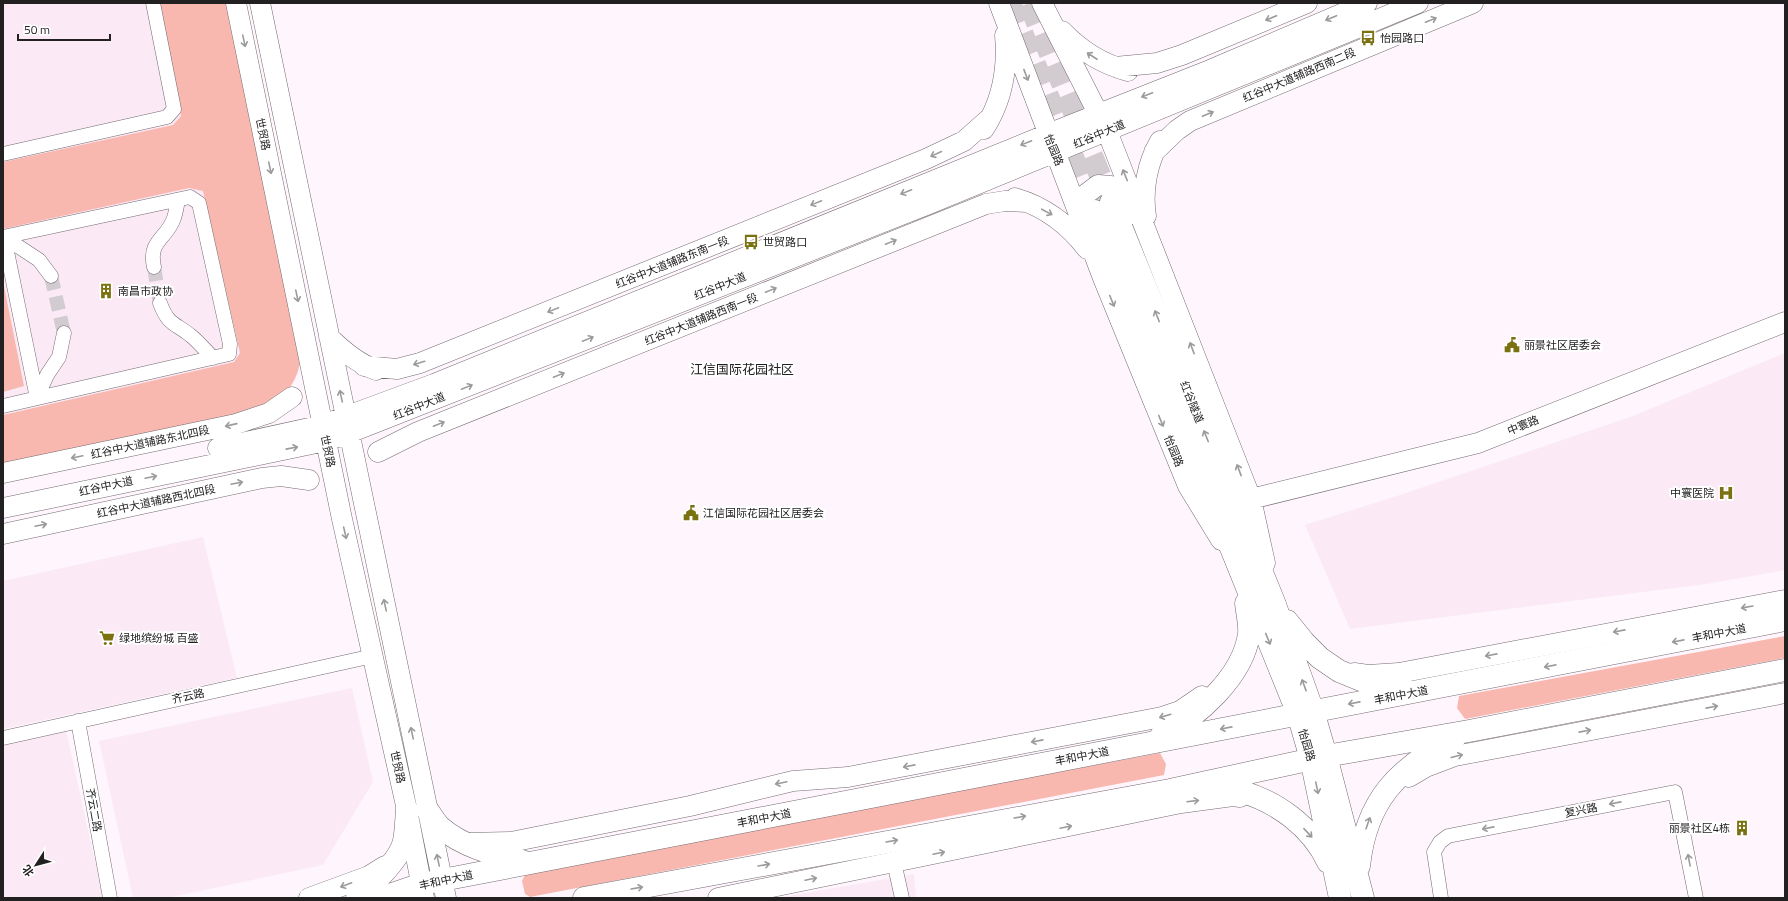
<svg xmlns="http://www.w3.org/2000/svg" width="1788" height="901" viewBox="0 0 1788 901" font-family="'Titillium Web','Noto Sans SC',sans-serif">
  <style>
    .built { fill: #fbeaf5 }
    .green { fill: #f9b8af }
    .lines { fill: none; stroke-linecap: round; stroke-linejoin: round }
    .street-tunnel { stroke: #d2cbd0; stroke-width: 14; stroke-dasharray: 14 7; stroke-linecap: butt }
    .primary-tunnel { stroke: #d2cbd0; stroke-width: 22; stroke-dasharray: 22 11; stroke-linecap: butt }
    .street-casing { stroke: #746b71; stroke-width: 15 }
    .secondary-casing { stroke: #746b71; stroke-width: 21 }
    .primary-casing { stroke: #746b71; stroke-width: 23 }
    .street { stroke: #fff; stroke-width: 14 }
    .secondary { stroke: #fff; stroke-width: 20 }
    .primary { stroke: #fff; stroke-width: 22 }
    .oneway { stroke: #9c9b9c }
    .labels { text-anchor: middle; stroke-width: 4; stroke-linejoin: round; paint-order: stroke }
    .poi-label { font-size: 11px; fill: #232022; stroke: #fff; text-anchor: start }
    .street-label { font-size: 11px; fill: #232022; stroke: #fff }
    .quarter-label { font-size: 13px; fill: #232022; stroke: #fff }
  </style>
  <rect width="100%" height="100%" fill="#fef6fc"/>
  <path class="built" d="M3 3H230L298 374 3 467Z
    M1785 353V570L1707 584 1350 629 1305 525 1403 494 1633 416Z
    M203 537 237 678 3 729V581Z
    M352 688 373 782 323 865 167 898H133L99 741Z
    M64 721 103 898H3V735Z
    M914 874 916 898H778Z"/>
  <path class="green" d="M159 3H230L302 354C297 382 290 390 270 408L3 467V415L234 362 240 353 203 191 189 188 3 229V162L173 125 181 116Z
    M3 281 24 386 3 392Z
    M1785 636V658L1465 719 1457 708 1459 696Z
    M1160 753 1166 764 1164 775 530 897 525 894 522 881 526 872Z"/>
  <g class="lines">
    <path class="street-tunnel" d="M154 267 160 303
      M51 276 64 333"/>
    <path class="primary-tunnel" d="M1010 3 1095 211
      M1029 3 1111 202"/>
    <defs>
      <path id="street" d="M3 154 167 117 174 109 153 3
        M3 237 190 197 199 203 230 344 229 354 3 406
        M154 267C148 240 167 239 174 218 176 212 177 205 178 200
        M51 276 39 260 4 237 37 398 47 375 59 357 64 333
        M160 303C168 325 175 323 190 335 198 341 205 350 213 358
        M78 721 110 898
        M3 738 373 656
        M894 862 902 898
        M1441 898 1434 852 1440 842 1448 836 1675 792 1696 898"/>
      <path id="secondary" d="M236 3 342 519 407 810 424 898
        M260 3 446 898
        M999 3 1103 278 1188 486 1221 540
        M1042 3 1107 131 1251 499 1265 563
        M1062 31C1080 50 1102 64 1128 71
        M1115 67 1157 63 1182 55 1307 3
        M984 129C1002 101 1008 68 1005 35
        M1154 152 1177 130 1190 121 1473 3
        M1015 198C1046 207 1068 224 1087 249
        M1146 216C1142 191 1147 163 1160 141
        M1087 218 1082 197 1098 185 1111 186 1132 214
        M329 337C343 351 357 363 376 370
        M364 366 397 369 420 363 926 159 964 141 991 117
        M218 448 323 425 434 384 1048 134 1210 70 1367 3
        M378 452 418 432 986 204 1005 201 1027 202
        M3 473 236 424 269 413 292 397
        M1251 499 1478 443 1785 322
        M3 508 326 441 349 433 929 204 1418 3
        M3 534 262 478 281 476 309 480
        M1354 673 1368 675 1399 673 1785 600
        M1409 777 1426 767 1455 756 1785 693
        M466 843 511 842 690 806 793 781 848 777 1162 717 1180 711 1202 696
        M309 898 369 876 385 866
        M718 898 1181 803 1233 796 1240 797"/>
      <path id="primary" d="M1111 202 1274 602 1313 711 1326 756 1363 898
        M1095 211 1298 714 1311 759 1340 898
        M1287 621 1304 642 1320 658 1339 671 1371 684 1403 688
        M1161 736C1197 717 1243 677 1249 634 1250 625 1247 613 1246 603
        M1209 787C1219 788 1230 788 1240 791 1277 802 1311 826 1328 862
        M427 809C431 815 435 822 440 827 463 847 493 854 522 861
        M1359 866C1366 800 1398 768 1454 739
        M357 898C371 886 400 860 404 841 406 831 406 821 407 810
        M381 898 422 884 458 877 1785 620
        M584 898 1170 790 1326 756 1469 731 1785 670"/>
    </defs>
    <use href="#street" class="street-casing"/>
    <use href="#secondary" class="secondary-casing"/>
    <use href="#primary" class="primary-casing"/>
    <use href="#street" class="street"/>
    <use href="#secondary" class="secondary"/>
    <use href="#primary" class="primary"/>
  </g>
  <defs><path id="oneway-shaft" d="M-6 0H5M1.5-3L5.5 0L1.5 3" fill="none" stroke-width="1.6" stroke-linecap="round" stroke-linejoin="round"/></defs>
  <g class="oneway">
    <use href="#oneway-shaft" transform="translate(1271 18) rotate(157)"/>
    <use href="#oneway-shaft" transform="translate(1331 18) rotate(157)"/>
    <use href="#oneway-shaft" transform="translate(1431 20) rotate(-22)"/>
    <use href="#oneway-shaft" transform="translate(244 41) rotate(78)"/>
    <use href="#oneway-shaft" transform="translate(1092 56) rotate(-147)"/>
    <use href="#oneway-shaft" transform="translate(1026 75) rotate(69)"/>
    <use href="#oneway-shaft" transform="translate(1147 95) rotate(159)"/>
    <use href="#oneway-shaft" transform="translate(1208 114) rotate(-23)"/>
    <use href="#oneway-shaft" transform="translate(1026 143) rotate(158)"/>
    <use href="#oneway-shaft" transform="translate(936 154) rotate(155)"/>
    <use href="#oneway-shaft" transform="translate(270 168) rotate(78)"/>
    <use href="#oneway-shaft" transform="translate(1125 175) rotate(-112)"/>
    <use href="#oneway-shaft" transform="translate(906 192) rotate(158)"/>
    <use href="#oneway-shaft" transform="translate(816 203) rotate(158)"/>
    <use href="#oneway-shaft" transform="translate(1047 212) rotate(28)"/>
    <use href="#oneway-shaft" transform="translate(891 242) rotate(-22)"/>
    <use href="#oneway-shaft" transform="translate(771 290) rotate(-22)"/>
    <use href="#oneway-shaft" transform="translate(297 296) rotate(78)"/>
    <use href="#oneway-shaft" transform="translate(1112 301) rotate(68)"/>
    <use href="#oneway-shaft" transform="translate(553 310) rotate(158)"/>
    <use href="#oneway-shaft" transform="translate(1157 316) rotate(-112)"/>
    <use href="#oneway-shaft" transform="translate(588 339) rotate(-22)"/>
    <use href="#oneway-shaft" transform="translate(1192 348) rotate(-111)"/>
    <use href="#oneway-shaft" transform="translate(419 363) rotate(163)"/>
    <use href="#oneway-shaft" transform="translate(559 375) rotate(-22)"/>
    <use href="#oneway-shaft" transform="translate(467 387) rotate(-22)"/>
    <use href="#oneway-shaft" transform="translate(341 396) rotate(-102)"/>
    <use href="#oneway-shaft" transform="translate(1161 421) rotate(68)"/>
    <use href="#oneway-shaft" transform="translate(439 424) rotate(-22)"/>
    <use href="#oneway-shaft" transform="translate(231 425) rotate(167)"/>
    <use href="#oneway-shaft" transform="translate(1206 436) rotate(-112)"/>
    <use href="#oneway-shaft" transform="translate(292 448) rotate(-11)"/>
    <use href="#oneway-shaft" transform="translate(77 457) rotate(168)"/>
    <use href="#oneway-shaft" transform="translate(1239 470) rotate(-111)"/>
    <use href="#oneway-shaft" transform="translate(151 477) rotate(-12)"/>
    <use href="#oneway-shaft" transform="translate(237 483) rotate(-12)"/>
    <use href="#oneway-shaft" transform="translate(41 525) rotate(-12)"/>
    <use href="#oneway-shaft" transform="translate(345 533) rotate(77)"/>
    <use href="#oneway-shaft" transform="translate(385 605) rotate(-102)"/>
    <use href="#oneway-shaft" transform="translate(1747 607) rotate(170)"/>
    <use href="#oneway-shaft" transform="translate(1619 631) rotate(169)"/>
    <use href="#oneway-shaft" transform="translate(1268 639) rotate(68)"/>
    <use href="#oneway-shaft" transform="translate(1678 641) rotate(169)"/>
    <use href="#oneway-shaft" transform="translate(1491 655) rotate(169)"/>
    <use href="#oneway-shaft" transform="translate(1550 666) rotate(169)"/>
    <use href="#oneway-shaft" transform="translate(1304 685) rotate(-110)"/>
    <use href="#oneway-shaft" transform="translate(1354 703) rotate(169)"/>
    <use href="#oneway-shaft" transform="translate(1712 707) rotate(-11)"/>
    <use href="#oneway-shaft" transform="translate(1165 716) rotate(164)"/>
    <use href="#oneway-shaft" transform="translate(1226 728) rotate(169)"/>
    <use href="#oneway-shaft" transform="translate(1585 731) rotate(-11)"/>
    <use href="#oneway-shaft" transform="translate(412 733) rotate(-102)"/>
    <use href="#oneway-shaft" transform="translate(1037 741) rotate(169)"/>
    <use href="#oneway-shaft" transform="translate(1457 756) rotate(-14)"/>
    <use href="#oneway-shaft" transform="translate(909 766) rotate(169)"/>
    <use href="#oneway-shaft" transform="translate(781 783) rotate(168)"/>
    <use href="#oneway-shaft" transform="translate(1317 788) rotate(78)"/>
    <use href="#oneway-shaft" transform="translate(1193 801) rotate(-7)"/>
    <use href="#oneway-shaft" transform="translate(1615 803) rotate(169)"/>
    <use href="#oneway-shaft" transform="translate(1020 817) rotate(-10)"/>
    <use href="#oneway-shaft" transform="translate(1368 823) rotate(-71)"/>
    <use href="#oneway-shaft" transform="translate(1066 827) rotate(-12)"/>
    <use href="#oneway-shaft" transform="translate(1488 828) rotate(169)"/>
    <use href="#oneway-shaft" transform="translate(1308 833) rotate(47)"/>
    <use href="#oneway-shaft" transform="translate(892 841) rotate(-10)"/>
    <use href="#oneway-shaft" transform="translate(939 853) rotate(-12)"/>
    <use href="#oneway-shaft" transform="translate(438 860) rotate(-102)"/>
    <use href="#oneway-shaft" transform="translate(1689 860) rotate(-101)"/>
    <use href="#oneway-shaft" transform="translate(764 865) rotate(-10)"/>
    <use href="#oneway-shaft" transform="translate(811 879) rotate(-12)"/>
    <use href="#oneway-shaft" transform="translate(346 885) rotate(159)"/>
    <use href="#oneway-shaft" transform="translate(637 888) rotate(-10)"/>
  </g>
  <defs>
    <symbol id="bus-bare" viewBox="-9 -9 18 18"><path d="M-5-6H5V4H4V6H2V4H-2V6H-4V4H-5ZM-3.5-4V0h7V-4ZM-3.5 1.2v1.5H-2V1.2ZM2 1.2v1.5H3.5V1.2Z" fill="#7b7111" stroke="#fff" stroke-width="2.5" paint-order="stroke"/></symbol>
    <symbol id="building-bare" viewBox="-9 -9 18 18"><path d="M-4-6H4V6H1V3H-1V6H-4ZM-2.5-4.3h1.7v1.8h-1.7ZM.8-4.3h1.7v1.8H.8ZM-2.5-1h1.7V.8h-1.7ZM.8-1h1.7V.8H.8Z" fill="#7b7111" stroke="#fff" stroke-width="2.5" paint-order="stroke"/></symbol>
    <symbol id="civic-bare" viewBox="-9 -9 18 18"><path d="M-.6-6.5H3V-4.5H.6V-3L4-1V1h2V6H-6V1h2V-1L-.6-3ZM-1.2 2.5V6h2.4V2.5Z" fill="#7b7111" stroke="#fff" stroke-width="2.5" paint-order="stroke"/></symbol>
    <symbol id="hospital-bare" viewBox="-9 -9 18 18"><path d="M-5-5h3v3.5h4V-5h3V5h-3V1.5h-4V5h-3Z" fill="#7b7111" stroke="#fff" stroke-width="2.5" paint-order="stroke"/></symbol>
    <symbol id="supermarket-bare" viewBox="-9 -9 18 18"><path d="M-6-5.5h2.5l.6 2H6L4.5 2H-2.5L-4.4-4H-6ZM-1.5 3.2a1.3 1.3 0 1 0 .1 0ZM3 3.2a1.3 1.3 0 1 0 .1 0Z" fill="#7b7111" stroke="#fff" stroke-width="2.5" paint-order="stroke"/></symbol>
  </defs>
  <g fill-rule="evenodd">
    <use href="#bus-bare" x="1357" y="27" width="22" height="22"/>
    <use href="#bus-bare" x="740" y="231" width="22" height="22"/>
    <use href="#building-bare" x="95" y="280" width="22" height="22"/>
    <use href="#civic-bare" x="1501" y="334" width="22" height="22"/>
    <use href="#hospital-bare" x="1715" y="482" width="22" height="22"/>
    <use href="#civic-bare" x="680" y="502" width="22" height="22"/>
    <use href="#supermarket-bare" x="96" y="627" width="22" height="22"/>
    <use href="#building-bare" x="1731" y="817" width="22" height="22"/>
  </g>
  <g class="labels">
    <g class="poi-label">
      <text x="1380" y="42">怡园路口</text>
      <text x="763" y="246">世贸路口</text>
      <text x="118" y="295">南昌市政协</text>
      <text x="1524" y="349">丽景社区居委会</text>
      <text x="1714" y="497" text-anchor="end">中寰医院</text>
      <text x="703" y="517">江信国际花园社区居委会</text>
      <text x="119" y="642">绿地缤纷城 百盛</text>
      <text x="1730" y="832" text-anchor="end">丽景社区4栋</text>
    </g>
    <g class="street-label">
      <text transform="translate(1299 75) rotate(-23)" y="4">红谷中大道辅路西南二段</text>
      <text transform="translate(263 134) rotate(78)" y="4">世贸路</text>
      <text transform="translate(1099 134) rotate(-23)" y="4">红谷中大道</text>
      <text transform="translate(1054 150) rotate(68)" y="4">怡园路</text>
      <text transform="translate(672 262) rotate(-22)" y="4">红谷中大道辅路东南一段</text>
      <text transform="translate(720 286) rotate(-22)" y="4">红谷中大道</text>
      <text transform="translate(701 319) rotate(-22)" y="4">红谷中大道辅路西南一段</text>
      <text transform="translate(1192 402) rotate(68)" y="4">红谷隧道</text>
      <text transform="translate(419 406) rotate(-22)" y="4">红谷中大道</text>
      <text transform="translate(1523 425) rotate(-22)" y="4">中寰路</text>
      <text transform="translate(150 442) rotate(-12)" y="4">红谷中大道辅路东北四段</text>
      <text transform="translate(328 451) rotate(78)" y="4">世贸路</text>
      <text transform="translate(1174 451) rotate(68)" y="4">怡园路</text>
      <text transform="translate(106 486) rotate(-12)" y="4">红谷中大道</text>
      <text transform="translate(156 501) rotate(-12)" y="4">红谷中大道辅路西北四段</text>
      <text transform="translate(1719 633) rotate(-11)" y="4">丰和中大道</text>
      <text transform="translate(1401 695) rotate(-11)" y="4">丰和中大道</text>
      <text transform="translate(188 696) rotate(-12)" y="4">齐云路</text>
      <text transform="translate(1307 745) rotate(74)" y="4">怡园路</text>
      <text transform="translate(1082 756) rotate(-11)" y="4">丰和中大道</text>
      <text transform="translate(398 767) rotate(77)" y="4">世贸路</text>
      <text transform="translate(94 810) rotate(80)" y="4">齐云二路</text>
      <text transform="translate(1581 810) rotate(-11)" y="4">复兴路</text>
      <text transform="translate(764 818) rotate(-11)" y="4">丰和中大道</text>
      <text transform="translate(446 880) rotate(-12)" y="4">丰和中大道</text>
    </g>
    <g class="quarter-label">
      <text x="742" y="374">江信国际花园社区</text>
    </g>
  </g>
  <rect width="1788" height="901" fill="none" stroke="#232022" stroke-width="8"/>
  <g transform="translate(36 865) rotate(234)" stroke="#ffffff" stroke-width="3" paint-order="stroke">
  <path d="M0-3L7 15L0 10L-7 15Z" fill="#232022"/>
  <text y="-6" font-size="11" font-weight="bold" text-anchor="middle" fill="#232022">北</text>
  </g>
  <path d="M18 34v6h92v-6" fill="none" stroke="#232022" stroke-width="2"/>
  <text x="24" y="34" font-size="12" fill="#232022" stroke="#ffffff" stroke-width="3" paint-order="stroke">50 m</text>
</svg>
